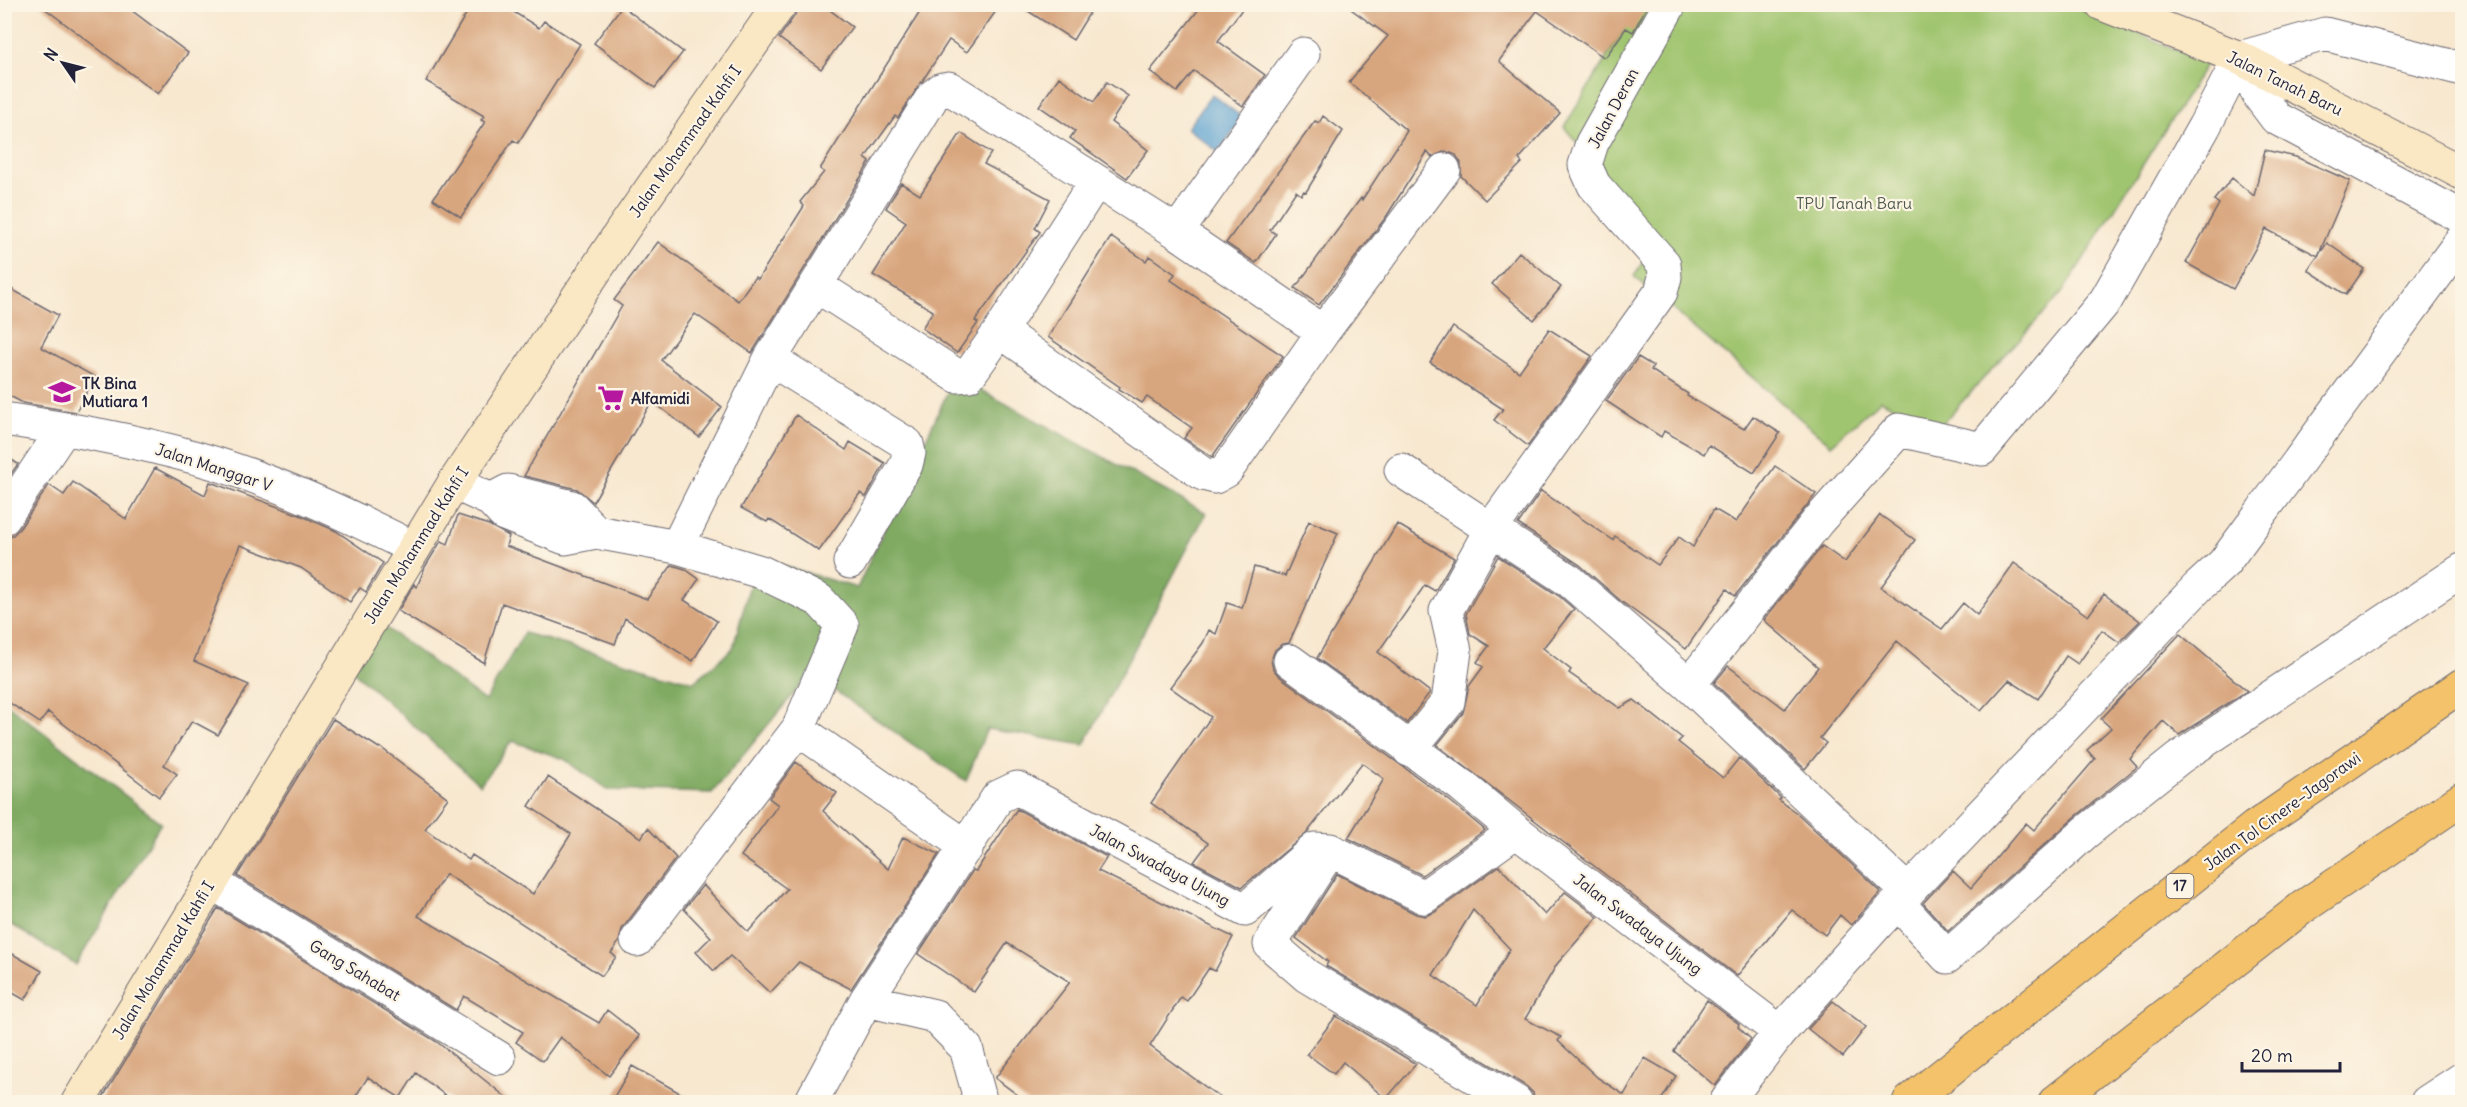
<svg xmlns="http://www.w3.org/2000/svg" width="2467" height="1107" viewBox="0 0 2467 1107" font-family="Delius,sans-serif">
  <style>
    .green { fill: #a0c570; stroke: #617456; stroke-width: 1.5 }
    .forest { fill: #80aa62; stroke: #51664e; stroke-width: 1.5 }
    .water { fill: #5ba1d1; stroke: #3e6286; stroke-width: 1.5 }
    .building { fill: #d8a67e; fill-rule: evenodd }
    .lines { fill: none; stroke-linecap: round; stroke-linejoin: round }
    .minor-casing { stroke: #6d676f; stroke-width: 35 }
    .secondary-casing { stroke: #6d676f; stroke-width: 35 }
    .motorway-casing { stroke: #6d676f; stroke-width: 35 }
    .minor { stroke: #fff; stroke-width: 33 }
    .secondary { stroke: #fae7c3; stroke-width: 33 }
    .motorway { stroke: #f3c26a; stroke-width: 33 }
    .labels { text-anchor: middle; stroke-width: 4.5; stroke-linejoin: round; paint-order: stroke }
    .shield { fill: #fcf5e5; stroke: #63616e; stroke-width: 1.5 }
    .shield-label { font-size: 15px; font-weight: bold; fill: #22223b }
    .street-label { font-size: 16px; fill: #22223b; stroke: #fcf5e5 }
    .park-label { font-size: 16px; fill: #4e5b4e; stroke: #fcf5e5 }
    .poi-label { font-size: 16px; font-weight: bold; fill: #22223b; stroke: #fcf5e5; text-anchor: start }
  </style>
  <rect width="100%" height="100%" fill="#fcf5e5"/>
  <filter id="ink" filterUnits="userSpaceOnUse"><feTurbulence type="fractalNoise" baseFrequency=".0167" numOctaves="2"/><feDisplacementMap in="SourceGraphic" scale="12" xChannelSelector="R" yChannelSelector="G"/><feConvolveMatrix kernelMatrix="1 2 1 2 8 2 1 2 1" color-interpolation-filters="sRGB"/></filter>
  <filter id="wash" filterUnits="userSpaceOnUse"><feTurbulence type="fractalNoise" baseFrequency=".008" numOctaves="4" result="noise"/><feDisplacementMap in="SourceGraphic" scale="24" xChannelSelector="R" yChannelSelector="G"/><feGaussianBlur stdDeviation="1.35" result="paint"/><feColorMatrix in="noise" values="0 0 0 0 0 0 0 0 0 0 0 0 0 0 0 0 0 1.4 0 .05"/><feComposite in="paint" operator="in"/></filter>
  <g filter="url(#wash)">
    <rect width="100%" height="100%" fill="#f8e8d0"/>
    <path class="green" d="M1639 5H2073L2207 63 2062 293 1937 429 1881 400 1831 445 1634 276 1658 241 1564 127Z"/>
    <path class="forest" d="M955 376 1206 513 1084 745 987 729 966 781 810 674 712 793 608 790 564 759 512 741 480 785 347 666 378 622 485 701 524 633 694 682 733 648 757 558 857 588Z
      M4 702 161 823 76 965 5 921Z"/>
    <path class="water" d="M1212 94 1243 118 1218 152 1187 128Z"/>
    <g id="blocks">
      <path class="building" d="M39 4H123L188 53 158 94Z
        M472 4H501L539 28 544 21 580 44 518 143 513 140 461 217 433 199 485 122 481 120 484 116 426 81Z
        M799 4H822L852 27 821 69 779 38 795 15Z
        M925 4H1001L967 52 949 40 898 118 895 116 865 158 870 162 752 353 695 314 661 360 722 407 699 437 652 401 593 502 577 489 524 476 622 306 614 300 658 242 738 301 755 277 758 279 804 206 800 202 824 172 820 169Z
        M1017 4H1095L1073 40Z
        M1203 4H1246L1218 41 1265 75 1243 106 1194 71 1177 92 1150 71Z
        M1344 4H1648L1633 32 1626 28 1605 58 1537 11 1499 61 1560 113 1519 159 1522 163 1485 200 1461 176V163L1456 155 1446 151 1432 157 1427 152 1386 217 1319 305 1295 288 1361 198 1362 200 1407 131 1349 82 1388 36Z
        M622 6 683 52 655 88 594 43Z
        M1059 77 1094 102 1107 82 1128 96 1111 122 1148 150 1127 178 1070 138 1075 131 1039 106Z
        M1323 116 1343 131 1306 192 1304 191 1301 195 1296 191 1270 230 1276 234 1256 263 1226 243 1315 121 1319 123Z
        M961 133 991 153 984 164 1050 199 1035 228 1040 232 975 321 978 323 957 353 922 328 933 311 873 275 906 222 886 208 901 183 920 195Z
        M2265 150 2296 157 2350 181 2318 256 2266 229 2233 289 2186 263 2219 204 2214 200 2232 178 2254 196Z
        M1111 237 1146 261 1149 256 1175 274 1171 280 1283 356 1212 457 1184 438 1192 428 1147 397 1142 403 1119 389 1120 387 1048 337Z
        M2327 243 2364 269 2346 295 2308 270Z
        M1519 252 1561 287 1534 320 1492 284Z
        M4 285 58 315 41 347 95 377 76 412 23 403 4 393Z
        M1453 327 1519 372 1549 329 1592 356 1528 446 1494 420 1503 409 1430 362Z
        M1638 357 1653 366 1651 370 1688 394 1687 396 1744 429 1753 416 1780 433 1754 473 1709 445 1704 454 1664 431 1661 437 1606 401Z
        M796 415 846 450 850 442 885 463 866 497 860 493 819 551 769 519 767 522 741 508Z
        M4 455 18 464 4 484Z
        M1775 466 1816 494 1735 596 1727 589 1686 649 1622 602 1580 565 1518 524 1541 491 1613 540 1615 536 1658 565 1679 537 1693 547 1714 509 1736 522Z
        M155 468 205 495 210 482 300 515 336 531 383 563 366 592 360 588 350 602 301 568 240 545 194 661 249 685 218 735 192 721 164 765 177 774 159 797 48 712 40 723 4 699V536L13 535 20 528 49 485 64 495 73 482 126 519Z
        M458 515 489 525 509 536 506 546 647 599 672 565 685 569 699 579 684 600 717 621 693 661 625 618 615 644 502 603 484 663 398 611 414 584 417 587 425 567 441 541 448 544Z
        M1880 515 1915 540 1881 587 1942 629 1963 603 1977 615 2014 563 2088 616 2104 594 2140 621 2119 642 2102 630 2078 664 2066 656 2038 699 2009 680 1981 711 1897 641 1820 738 1826 743 1805 769 1714 683 1728 666 1785 709 1818 667 1764 620 1822 546 1845 562Z
        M1309 521 1338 533 1289 643 1282 644 1275 650 1271 660 1273 669 1279 676 1450 801 1485 830 1422 875 1348 838 1384 779 1362 763 1306 834 1242 887 1194 862 1208 843 1151 803 1211 717 1170 687 1203 643 1209 630 1216 634 1227 603 1242 608 1254 567 1285 576Z
        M1397 524 1454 558 1435 591 1425 585 1378 652 1430 692 1407 723 1317 658Z
        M1498 556 1559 596 1574 609 1543 648 1571 670 1569 673 1620 708 1634 700 1682 738 1678 742 1723 778 1739 758 1781 798 1779 800 1798 814 1881 892 1851 925 1840 915 1825 935 1792 910 1737 976 1437 745 1463 713 1469 686 1483 667 1477 662 1489 646 1470 634 1466 614Z
        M2180 634 2247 691 2179 735 2163 721 2130 759 2137 767 2074 818 1948 931 1923 903 1953 871 1971 888 2026 823 2034 830 2095 759 2087 750 2111 728 2101 719Z
        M333 719 379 748 380 747 448 798 425 829 469 860 472 855 533 894 571 834 529 806 548 777 641 838 648 828 676 858 622 929 619 942 611 953 616 957 602 976 446 874 418 916 599 1023 607 1010 640 1036 609 1076 560 1037 543 1061 516 1042 523 1032 464 996 456 1010 237 876Z
        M796 762 837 793 823 811 888 869 903 837 939 854 851 989 799 962 770 993 730 956 714 971 696 952 711 937 684 909 703 885 748 932 787 889 741 856 778 805 769 798Z
        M1017 809 1107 857 1098 871 1233 937 1215 971 1209 968 1187 1001 1181 997 1150 1046 1226 1102H1027L995 1078 1070 982 1007 943 974 992 918 954 973 870 976 871Z
        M1499 866 1545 915 1565 892 1598 917 1557 964 1525 1019 1561 1037 1558 1041 1598 1078 1624 1095 1645 1058 1676 1076 1660 1102H1535L1533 1093 1526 1086 1326 966 1328 962 1296 938 1337 874 1416 914 1425 916 1435 912ZM1473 910 1510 949 1477 1005 1433 975Z
        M218 908 437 1042 512 1102H454L416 1073 400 1098 368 1077 352 1102H100Z
        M4 949 42 971 25 1000 4 988Z
        M1707 1000 1739 1024 1738 1027 1751 1039 1715 1086 1674 1051Z
        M1833 1001 1866 1027 1843 1057 1808 1029Z
        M1336 1016 1416 1064 1386 1099 1343 1062 1334 1074 1307 1054Z
        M632 1066 696 1102H611Z"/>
    </g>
  </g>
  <g filter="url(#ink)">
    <use href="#blocks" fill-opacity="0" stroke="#6d676f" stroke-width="1.5"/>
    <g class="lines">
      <defs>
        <path id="minor" d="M2240 58 2258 94 2276 118 2462 217
          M1177 232 1303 54
          M817 286 957 376 969 375 1000 331 1203 474 1215 477 1226 471 1323 332
          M1000 331 1096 181
          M770 359 907 444 909 453 906 465 850 562
          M4 419C69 429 134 440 197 458 271 479 345 513 413 548
          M1401 470 1570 581 1689 685 1908 892
          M454 483 491 500 504 514 565 538 596 532 677 547 761 572 819 600 842 625 798 729 967 847
          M491 500 508 491 572 507 596 532
          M4 518 64 429
          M677 547 770 359 933 96 942 89 949 88 1177 232 1323 332 1444 170
          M1290 661 1462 786 1516 831
          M1689 685 1818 521 1899 430 1982 449 2106 300 2204 127 2240 58 2325 34 2462 69
          M1409 750 1448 702 1455 651 1446 611 1491 529 1661 292 1665 277 1664 264 1594 185 1585 165 1592 143 1670 4
          M1330 850 1270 944 1307 976 1516 1102
          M211 882 499 1058
          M1898 903 1947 957 2086 832 2179 758 2462 570
          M637 940 798 729
          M866 1000 935 1016 966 1048 979 1095 976 1102
          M811 1102 866 1000 998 797 1017 788 1245 910 1315 849 1330 850 1424 897 1516 831 1780 1032
          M1726 1102 1780 1032 1878 923 2198 587 2224 563 2462 240
          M2427 1102 2462 1079"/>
        <path id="secondary" d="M2102 4 2240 58 2462 173
          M78 1102 454 483 623 229 780 4"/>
        <path id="motorway" d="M1909 1102 2255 827 2462 685
          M2055 1102 2303 907 2462 799"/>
      </defs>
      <use href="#minor" class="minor-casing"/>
      <use href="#secondary" class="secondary-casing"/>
      <use href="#motorway" class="motorway-casing"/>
      <use href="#minor" class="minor"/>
      <use href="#secondary" class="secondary"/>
      <use href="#motorway" class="motorway"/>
    </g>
  </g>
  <defs>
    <symbol id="school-bare" viewBox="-9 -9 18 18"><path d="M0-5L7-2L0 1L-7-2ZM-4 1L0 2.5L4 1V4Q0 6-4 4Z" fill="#b5179e" stroke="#fcf5e5" stroke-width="2.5" paint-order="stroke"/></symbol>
    <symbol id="supermarket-bare" viewBox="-9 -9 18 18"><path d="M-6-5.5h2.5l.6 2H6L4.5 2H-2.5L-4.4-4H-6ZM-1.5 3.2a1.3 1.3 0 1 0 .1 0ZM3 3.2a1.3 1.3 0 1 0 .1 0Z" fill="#b5179e" stroke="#fcf5e5" stroke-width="2.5" paint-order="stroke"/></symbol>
  </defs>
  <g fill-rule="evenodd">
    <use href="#school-bare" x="43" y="373" width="38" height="38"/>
    <use href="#supermarket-bare" x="592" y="379" width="38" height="38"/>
  </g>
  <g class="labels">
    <rect class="shield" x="2166.5" y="874" width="27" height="24" rx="4.5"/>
    <g class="shield-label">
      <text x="2180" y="891">17</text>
    </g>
    <g class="street-label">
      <text transform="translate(2285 83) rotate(26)" y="6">Jalan Tanah Baru</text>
      <text transform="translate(1613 108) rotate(-62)" y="6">Jalan Deran</text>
      <text transform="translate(685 141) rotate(-55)" y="6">Jalan Mohammad Kahfi I</text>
      <text transform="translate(214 467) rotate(18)" y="6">Jalan Manggar V</text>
      <text transform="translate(416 545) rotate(-58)" y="6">Jalan Mohammad Kahfi I</text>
      <text transform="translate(2282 811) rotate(-36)" y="6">Jalan Tol Cinere–Jagorawi</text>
      <text transform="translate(1160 865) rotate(28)" y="6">Jalan Swadaya Ujung</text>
      <text transform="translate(1638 924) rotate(37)" y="6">Jalan Swadaya Ujung</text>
      <text transform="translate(163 960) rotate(-59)" y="6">Jalan Mohammad Kahfi I</text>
      <text transform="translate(355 970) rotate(31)" y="6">Gang Sahabat</text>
    </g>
    <g class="park-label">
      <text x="1854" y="209">TPU Tanah Baru</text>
    </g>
    <g class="poi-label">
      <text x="82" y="389">TK Bina<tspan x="82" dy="18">Mutiara 1</tspan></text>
      <text x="631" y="404">Alfamidi</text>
    </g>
  </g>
  <rect width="2467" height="1107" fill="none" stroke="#fcf5e5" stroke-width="24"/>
  <g transform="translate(63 63) rotate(305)" stroke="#fcf5e5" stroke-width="4.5" paint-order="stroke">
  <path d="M0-4.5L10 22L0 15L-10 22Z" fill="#22223b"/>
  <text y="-9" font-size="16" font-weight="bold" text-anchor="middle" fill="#22223b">N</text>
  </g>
  <path d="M2242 1062v9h98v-9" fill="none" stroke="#22223b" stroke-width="3"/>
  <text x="2251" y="1062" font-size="18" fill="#22223b" stroke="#fcf5e5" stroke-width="4.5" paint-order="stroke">20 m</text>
</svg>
